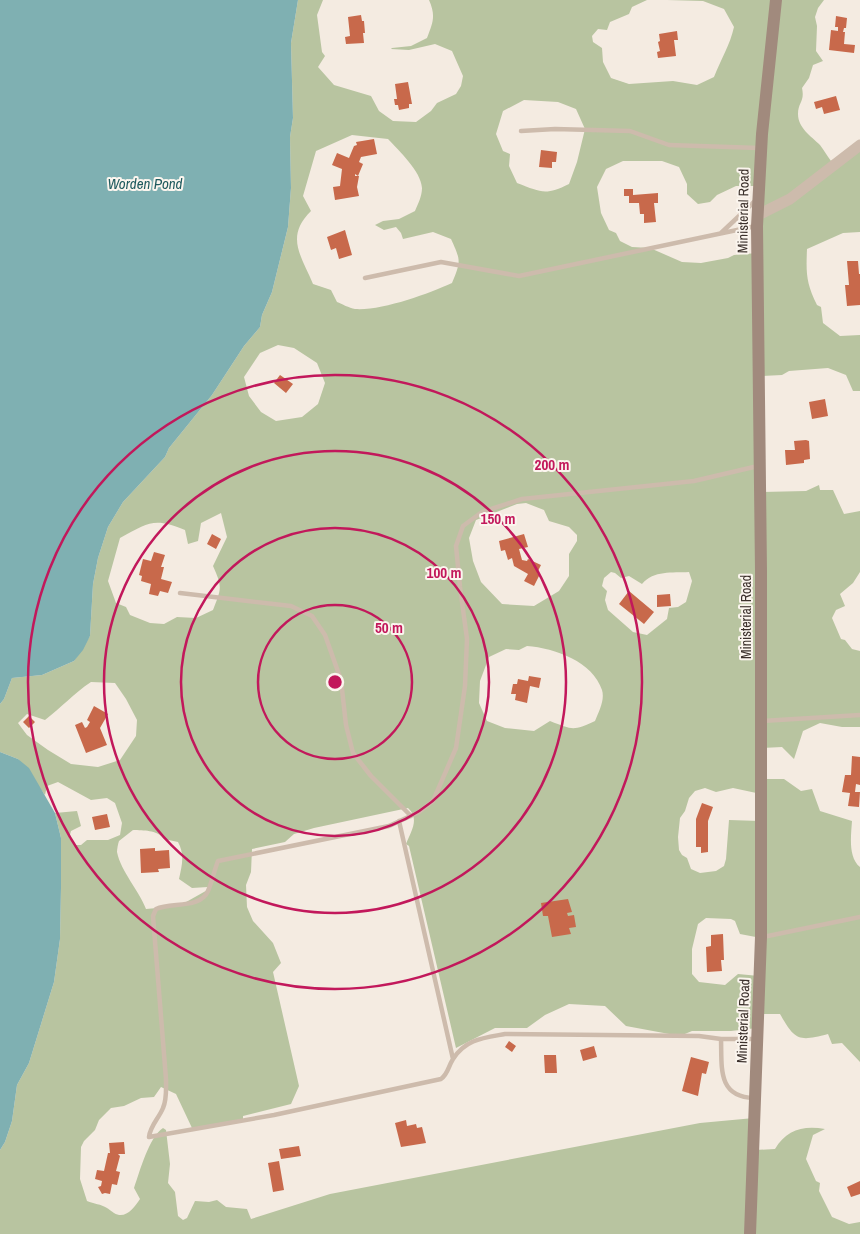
<svg xmlns="http://www.w3.org/2000/svg" width="860" height="1234" viewBox="0 0 860 1234" font-family="'Archivo Narrow',sans-serif">
  <style>
    .green { fill: #b8c4a0; fill-rule: evenodd }
    .water { fill: #7fb0b2 }
    .building { fill: #c8694b }
    .lines { fill: none; stroke-linecap: round; stroke-linejoin: round }
    .service { stroke: #cdbbac; stroke-width: 4.5 }
    .tertiary { stroke: #cdbbac; stroke-width: 11 }
    .secondary { stroke: #a18a7d; stroke-width: 12 }
    .ring { fill: none; stroke: #c2185b; stroke-width: 2.5 }
    .labels { text-anchor: middle; stroke-width: 4; stroke-linejoin: round; paint-order: stroke }
    .street-label { font-size: 14px; fill: #3b302b; stroke: #fbf5ee }
    .water-label { font-size: 15px; font-style: italic; fill: #1f5a5e; stroke: #fbf5ee }
    .centre { fill: #c2185b; stroke: #fbf5ee; stroke-width: 2.5 }
    .ring-label { font-size: 15px; text-anchor: middle; font-weight: bold; fill: #c2185b; stroke: #fbf5ee; stroke-width: 4; stroke-linejoin: round; paint-order: stroke }
  </style>
  <rect width="100%" height="100%" fill="#f4ebe1"/>
  <path class="green" d="M298 0H323L317 15 322 52 325 56 318 67 334 85 371 96 379 111 393 121 416 122 431 111 437 103 456 94 461 86 463 76 452 51 435 44 409 50 391 49 392 48 411 46 427 38C433 22 436 16 429 0H647L632 7 629 14 610 22 607 30 598 29 592 36 593 42 602 48 603 62 611 78 629 84 673 81 697 85 714 77C721 59 730 45 734 27L724 9 703 1 667 0H824L818 8 815 17 817 26 816 51 823 61 813 65 809 78 802 88C805 102 798 102 798 114 798 128 811 136 820 145 824 150 827 156 831 161L860 143V232L843 233 807 249C806 273 806 283 817 305L821 307 823 323 840 336 860 335V391H853L846 375 828 368 789 371 782 375 760 376V492L806 491 819 485 820 490H833L844 514 860 511V572L853 583 840 594 845 606 836 610 832 618 841 639 845 640 852 649 860 651V727H842L820 723 803 731 794 759 782 747 762 748V779H784L801 791 812 789 820 811 852 821C851 836 848 857 860 867V1062L842 1043 832 1044 828 1034C798 1042 795 1040 780 1014H759L757 1028 731 1031H692L680 1036 626 1026 605 1006 569 1004 545 1015 527 1028H495L456 1048 409 846 406 844C411 831 420 819 408 808L314 828 294 834 285 842 252 849 251 872 246 885 247 907 253 921 273 943 281 963 273 972 299 1086 291 1104 243 1116V1119L192 1128 176 1094 161 1087 154 1097 141 1098 124 1106 111 1108 99 1120 95 1130 84 1141 81 1147 80 1179 87 1201C94 1204 101 1204 107 1208 109 1209 111 1211 114 1213 125 1220 134 1208 140 1199L134 1188C140 1171 149 1137 163 1128L166 1130 170 1164 168 1183 175 1192 178 1216 183 1220 187 1218 195 1201 209 1202 217 1200 226 1207 247 1209 251 1219 330 1194 700 1123 754 1118 755 1150 775 1149C786 1130 803 1125 825 1129L813 1135 806 1159 816 1181 820 1183 819 1191 832 1217 849 1224 860 1222V1234H0V1150L5 1142 12 1121 17 1085 29 1063 54 982 60 939 61 888V838L55 813 77 811 81 826 71 831 69 838 75 845H81L87 840H108L120 835 122 823 115 803 107 798 91 800 58 782 47 786 45 795 18 759 0 752V704L4 699 12 678 42 675 74 661 90 636 93 584 98 558 108 527 123 502 165 457 169 448 212 395 244 346 260 327 262 315 272 292 288 227 291 188 290 137 293 118 291 43ZM524 100 558 102 576 109 585 129 577 162 569 184C545 196 541 192 517 183L509 166 510 154 503 151 496 134 503 111ZM352 135 388 139C399 151 421 171 422 188 422 196 418 204 415 211L399 219 383 221 375 225 384 230 396 227 401 233 403 239 433 232 451 239C461 261 461 261 452 283 428 294 381 311 355 309 349 308 342 304 337 302L331 290 313 284C301 255 285 237 311 211L303 196 316 151ZM623 161H662L679 167 687 184V194L698 204 710 202 717 195 736 186H757V253L734 255 728 258 701 263 682 262 650 248 632 247 620 241 616 233 609 230 601 213 597 187 606 169ZM278 345 294 348 317 363 325 383 318 404 302 417 276 421 261 412 249 396 244 377 260 353ZM526 503 544 510 549 521 569 527 577 535V541L569 554V576L559 591 534 606 502 604 481 582 473 561 469 538 476 520 517 504ZM221 513 227 537 213 566C223 588 221 589 213 610L196 618 177 617 164 624 150 623 130 615 126 607 116 603 108 581 120 538C149 523 153 517 185 530L188 544 198 541 201 523ZM611 572 615 573 621 578 629 576 642 584C654 570 672 573 689 572L692 581 686 602 678 607 669 608 667 619 647 635 633 632 608 610 605 600 607 591 602 586 604 578ZM527 646C555 648 593 662 602 690 605 700 599 711 595 721 573 731 573 730 550 721L534 731 505 728 487 721 479 703 480 681 489 657 506 649 519 650ZM91 682 115 683 126 699 137 720 136 736 120 760 98 767 71 764 48 750 27 735 18 723 27 714 45 720C61 708 74 693 91 682ZM705 788 716 792 733 788 761 794 760 821 729 820 726 859 724 866 716 871 700 873 691 869 687 858 682 855 679 850 678 837 680 818 685 811 689 798 695 791ZM133 830C144 831 156 829 164 839L178 842C185 855 182 865 179 879L192 888 208 887 211 888 179 906 146 909C139 890 121 872 117 852 117 849 118 844 119 841ZM706 918 731 919 735 921 740 934 761 938 759 976 738 974 725 985 699 982 692 974V949L698 924Z"/>
  <path class="water" d="M0 0H298L291 43 293 118 290 137 291 188 288 227 272 292 262 315 260 327 244 346 212 395 169 448 165 457 123 502 108 527 98 558 93 584 90 636 83 650 74 661 42 675 12 678 4 699 0 704Z
    M0 752 18 759 29 768 55 813 61 838V888L60 939 54 982 29 1063 17 1085 12 1121 5 1142 0 1150Z"/>
  <path class="building" d="M361 15 362 21H364L365 33H363L364 43 346 44 345 37 350 36 348 17Z
    M836 16 847 18 846 28H844L843 32H845L844 44 855 45 854 53 829 50 831 30 838 31V27H835Z
    M677 31 678 40H674L676 56 658 58 657 52 660 51 658 42 660 41 659 34Z
    M408 82 412 104H409V108L399 110 398 105H395L394 99H397L395 84Z
    M836 96 840 110 824 114 822 107 816 109 814 102Z
    M374 139 377 154 361 157 359 162 363 164 358 176 355 174V176H359L357 187 359 196 335 200 333 187 340 186 342 169 332 165 337 153 349 158 354 146 357 145 356 142Z
    M541 150 557 152 556 162H552V168L539 167Z
    M624 189H633V195L658 193V203H654L656 222 644 223V214H640L639 203H629V196H624Z
    M345 230 352 255 339 259 336 248 331 250 327 237Z
    M847 261H858L859 274H860V305L847 306 845 285H849Z
    M280 375 293 384 286 393 274 383Z
    M825 399 828 416 812 419 809 402Z
    M806 440 809 441 810 459 804 460V463L786 465 785 450H795L794 441Z
    M212 534 221 539 216 549 207 544Z
    M524 534 528 547 519 549 522 560 527 561 528 559 541 565 537 573 540 574 534 586 524 581 528 574 514 566 512 558 508 560 505 550 501 551 499 541Z
    M154 552 165 555 161 567H164L161 579 172 582 168 593 160 591 158 596 149 594 151 584 141 581 142 576 139 575 143 559 151 561Z
    M629 591 654 612 644 624 619 604Z
    M670 594 671 606 657 607V595Z
    M529 676 541 678 539 688 530 686 527 703 515 700 516 694H511L513 684H517L518 679 528 681Z
    M94 706 108 714 100 728 107 745 86 753 75 725 82 722 85 728 87 727 90 722 87 720Z
    M29 716 35 722 29 728 23 722Z
    M852 756 860 757V785L856 784 855 792H860L859 807 848 806 850 793 842 792 845 775H851Z
    M702 803 713 807 708 821V852L701 853V847H696V819Z
    M107 814 110 827 95 830 92 817Z
    M155 848V851L169 850 170 868 158 869 159 872 141 873 140 849Z
    M568 899 572 912 567 913 568 916 574 915 576 927 569 928 571 934 552 937 548 916H543L541 903Z
    M723 934 724 960H721L722 971 707 972 706 947 711 946V935Z
    M509 1041 516 1046 512 1052 505 1047Z
    M594 1046 597 1057 583 1061 580 1050Z
    M544 1055H556L557 1073H545Z
    M691 1057 709 1062 706 1074 702 1073 698 1096 682 1091Z
    M406 1120 407 1126 416 1124 417 1128 422 1127 426 1143 401 1147 395 1123Z
    M124 1142 125 1154H118L120 1156 116 1171 120 1172 117 1185 112 1184 110 1194 105 1193 102 1194 98 1187 101 1186 102 1181 95 1179 97 1170 104 1171 108 1153H110L109 1143Z
    M299 1146 301 1156 281 1159 279 1149Z
    M279 1161 284 1190 273 1192 268 1163Z
    M860 1181V1194L851 1197 847 1187Z"/>
  <g class="lines">
    <path class="service" d="M521 131 555 129 630 131 669 145 759 148
      M721 233 755 201
      M365 278 441 262 519 276 756 226
      M180 593 291 606 312 616 325 635 341 680 346 725 353 753 371 776 411 816
      M762 721 860 715
      M399 821 453 1059
      M763 937 860 917
      M721 1039H757
      M754 1098C717 1097 722 1067 721 1039L699 1036 505 1034C483 1038 466 1039 453 1059 448 1067 448 1074 441 1079L274 1115 149 1137C150 1126 159 1118 163 1108 167 1099 166 1089 166 1079L153 916 156 909C172 902 200 909 208 891 212 882 214 871 218 861L389 826 419 812 433 801 456 748 465 686 467 639 460 587 456 546 463 526 482 512 522 499 694 481 758 466"/>
    <path class="tertiary" d="M758 215 790 199 860 145"/>
    <path class="secondary" d="M750 1234 761 937V571L757 226 762 134 776 0"/>
  </g>
  <g class="ring">
    <circle cx="335" cy="682" r="77"/>
    <circle cx="335" cy="682" r="154"/>
    <circle cx="335" cy="682" r="231"/>
    <circle cx="335" cy="682" r="307"/>
  </g>
  <g class="labels">
    <g class="street-label">
      <text transform="translate(743 211) rotate(-89)" y="5">Ministerial Road</text>
      <text transform="translate(746 617) rotate(-90)" y="5">Ministerial Road</text>
      <text transform="translate(743 1021) rotate(-88)" y="5">Ministerial Road</text>
    </g>
    <g class="water-label">
      <text x="145" y="189">Worden Pond</text>
    </g>
  </g>
  <circle cx="335" cy="682" r="8" class="centre"/>
  <g class="ring-label">
    <text x="552" y="470">200 m</text>
    <text x="498" y="524">150 m</text>
    <text x="444" y="578">100 m</text>
    <text x="389" y="633">50 m</text>
  </g>
</svg>
